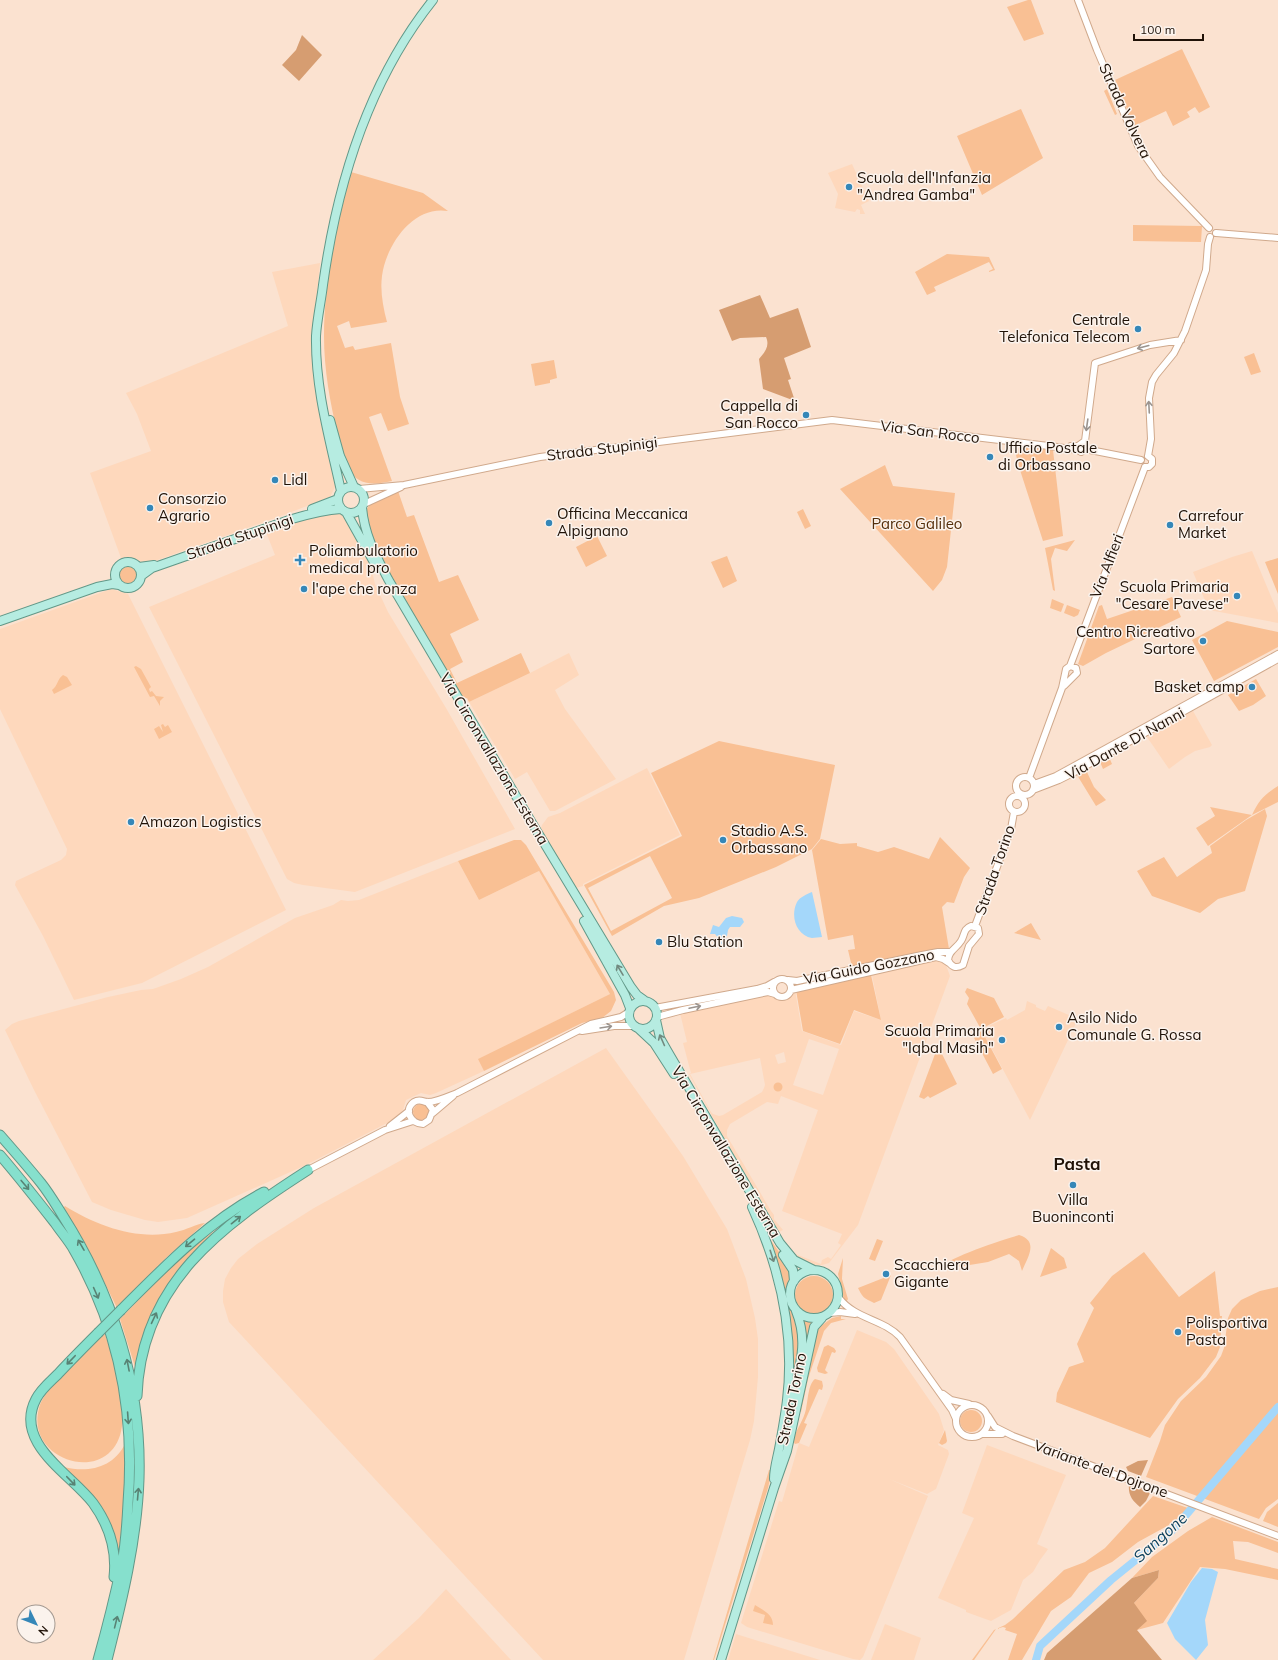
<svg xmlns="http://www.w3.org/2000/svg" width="1278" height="1660" viewBox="0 0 1278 1660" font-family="Mulish,sans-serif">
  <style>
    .built { fill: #fed8bc; fill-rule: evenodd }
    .green { fill: #f9c094; fill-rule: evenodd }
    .forest { fill: #d69d71 }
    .water { fill: #a4d7fa }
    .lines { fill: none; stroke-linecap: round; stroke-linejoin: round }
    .river { stroke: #a4d7fa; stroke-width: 8 }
    .tertiary-casing { stroke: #d0a98c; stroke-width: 8 }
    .primary-casing { stroke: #629888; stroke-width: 10 }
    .motorway-casing { stroke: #629888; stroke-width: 11 }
    .tertiary { stroke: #fff; stroke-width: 6 }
    .primary { stroke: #b6ece1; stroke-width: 8 }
    .motorway { stroke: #86e0cd; stroke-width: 9 }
    .motorway-bridge-casing { stroke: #629888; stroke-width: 11; stroke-linecap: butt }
    .motorway-bridge { stroke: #86e0cd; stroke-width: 9 }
    .oneway { stroke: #9b948f }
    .oneway2 { stroke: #728a7f }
    .oneway3 { stroke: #588374 }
    .poi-dot { fill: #3587b8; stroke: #fbf3ed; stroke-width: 1.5 }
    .labels { text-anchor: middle; stroke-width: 3; stroke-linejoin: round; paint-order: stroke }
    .street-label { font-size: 15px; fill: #201207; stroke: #fbf3ed }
    .poi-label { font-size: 15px; fill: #201207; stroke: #fbf3ed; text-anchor: start }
    .park-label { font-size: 15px; fill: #542e0b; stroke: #fbf3ed }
    .water-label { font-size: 16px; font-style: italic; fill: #0a3f5c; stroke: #fbf3ed }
    .quarter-label { font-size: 17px; font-weight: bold; fill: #201207; stroke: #fbf3ed }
  </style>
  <rect width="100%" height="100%" fill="#fbe2d0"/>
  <path class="built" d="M852 164 869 201 861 205 865 214H860V210L857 209 855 212 835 208 838 194 828 173Z
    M320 263 313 337 336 485 330 497 289 513 152 562 144 563 127 557 121 558 90 473 151 451 137 414 126 393 288 326 272 272Z
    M339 513 347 520 370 563 375 584 388 612 446 708 515 829 355 892 303 885 294 883 287 879 149 607 275 555 266 532 310 516Z
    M1252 551 1278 613V623L1209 610 1193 572 1232 557Z
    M111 589 128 594 286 910 142 983 74 1000 43 936 15 885 16 881 61 860 66 855 67 849 0 709V629Z
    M569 653 579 675 555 690 565 709 616 779 555 811H550L527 772 515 779 469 702 530 673Z
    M1193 711 1212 745 1210 747 1195 751 1185 757 1169 769 1147 737Z
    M647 768 680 835 583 884V886L576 888 546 839 541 828 542 825 548 817 560 813Z
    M458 861 479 900 539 871 610 994 479 1059 484 1071 436 1093 430 1095 421 1093 406 1100 403 1110 396 1118 391 1121 306 1165 187 1218 158 1222 145 1220 111 1210 92 1202 34 1090 5 1030 12 1024 19 1021 108 997 141 990 153 989 181 979 208 967 295 918 333 905 341 900 348 901 359 900Z
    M934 960 940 961 946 965 950 976 858 1225 829 1263 822 1265H811L793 1256 771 1223 689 1074 691 1073 683 1043 687 1042 680 1013 772 994 783 999 789 996 792 991 795 990 802 1031 841 1045 854 1011 881 1020 872 975ZM809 1039 839 1049 823 1095 793 1085ZM784 1052 786 1062 778 1064 775 1055ZM760 1058 765 1085 764 1088 762 1092 723 1115 719 1116 713 1114 711 1112 690 1074ZM781 1096 818 1110 782 1211 842 1234 838 1243 841 1245 831 1259 828 1257 822 1260 821 1264 793 1253 789 1248 779 1232 783 1230 774 1219V1215L771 1211 727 1136V1130L730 1124 767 1102 778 1104Z
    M1027 1001 1036 1005V1007L1045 1011 1048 1006 1078 1019 1030 1120 985 1036 984 1028 1006 1018 1007 1020 1025 1010Z
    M606 1048 683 1156 727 1229 746 1279 755 1318 758 1339V1377L754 1421 750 1440 684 1660H543L229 1322 223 1302V1291L225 1279 231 1268 238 1259 257 1244 314 1208Z
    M857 1330 886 1342 894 1349 939 1414 944 1430 938 1445 948 1450 949 1454 936 1489 927 1494 889 1479 928 1496 863 1657 860 1660 853 1659 747 1627 741 1623 779 1501 782 1502 799 1443 809 1447Z
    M987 1445 1066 1475 1037 1544 1048 1549 1046 1552 1040 1560 1033 1572 1023 1580 1011 1610 991 1621 966 1612V1610L938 1598 974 1518 962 1513Z
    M446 1589 511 1660H373L419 1618Z
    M885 1624 921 1638 914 1660H871Z
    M736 1634 820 1660H728Z"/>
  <path class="green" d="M1028 0H1031L1044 34 1024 41 1007 7Z
    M1182 49 1210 107 1199 113 1195 107 1187 112 1190 117 1173 126 1166 111 1134 126 1115 80Z
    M1107 89 1117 114 1115 115 1104 91Z
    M1021 109 1043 158 982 195 957 136Z
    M351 172 423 193 448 211C413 205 386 245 382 276 380 291 383 307 387 322L351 328 349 321 337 326 345 348 353 346 355 350 391 343 400 397 409 424 388 431 381 413 369 417 392 481C350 491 347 469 338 435 330 403 324 369 324 336 324 281 337 225 351 172Z
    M1133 225 1202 226 1201 242 1133 241Z
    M947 254 989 257 995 270 989 272V271L993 269 989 262 934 287 936 291 927 295 915 272Z
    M1254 353 1261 372 1251 375 1244 357Z
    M554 360 557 378 550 380V383L535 386 531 364Z
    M1018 446 1053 450 1063 536 1043 541 1020 470 1016 455Z
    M885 465 893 486 955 493 947 567 942 580 933 591 840 489Z
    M398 491 407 517 414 515 439 582 458 575 479 620 450 634 463 662 450 669 457 683 521 653 530 673 469 702 467 698 462 700 420 629 372 542 366 520V510L371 503Z
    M803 509 811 526 805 529 797 512Z
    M597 536 607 556 586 567 576 547Z
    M1075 540 1067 551 1055 548 1051 559 1055 591 1053 590 1045 548Z
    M727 556 737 581 723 588 711 562Z
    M1278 558V594L1265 562Z
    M118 575a10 10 0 1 1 20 0a10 10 0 1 1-20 0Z
    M1172 597 1181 617 1106 653 1083 666 1078 664 1099 606 1102 605 1107 619Z
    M1052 599 1064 604 1061 612 1050 608Z
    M1067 605 1080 610 1078 615 1074 617 1064 613Z
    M1227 621 1278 632V647L1214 681 1192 640Z
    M136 666 141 669 151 687 149 689 150 692 152 691 156 696 164 697 160 701V706L154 696 150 697 134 667Z
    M63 675 67 677 72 685 54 694 52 690C58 686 57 679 63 675Z
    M1256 679 1266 696 1253 705 1239 711 1228 695Z
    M163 724 165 727 168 725 172 732 159 739 154 729 159 726 163 732 161 725Z
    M719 741 835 765 820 839 812 849 776 867 699 898 664 906 612 936 584 885 682 836 651 773ZM650 856 672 898 611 931 588 888Z
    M1109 757 1112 764 1103 769 1100 762Z
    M1086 770 1094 787 1106 800 1096 806 1077 775Z
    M1278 786V802L1252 815 1208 846 1196 828 1215 816 1210 807 1252 815C1259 800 1264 795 1278 786Z
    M1265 809 1267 816 1245 891 1218 899 1200 913 1152 896 1137 871 1164 857 1177 877 1212 853 1210 846 1246 820Z
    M940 837 970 868 964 877 954 903 947 902 942 907 949 949 852 967 848 950 855 949 853 935 828 940 812 850 821 839 840 844 857 843V846L878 852 894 847 929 859Z
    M514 840H521L526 845 614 992 616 1000 611 1011 602 1018 582 1023 484 1071 478 1059 610 994 539 871 479 900 458 861Z
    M1031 923 1041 940 1014 933Z
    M871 975 881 1020 854 1010 840 1044 803 1031 796 990Z
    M967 988 994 998 1004 1017 983 1028 984 1035 1002 1069 993 1074 973 1036 982 1031 967 1004 969 998 965 992Z
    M938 1046 957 1084 930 1098 928 1096 924 1099 919 1097Z
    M773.5 1087a4.5 4.5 0 1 1 9 0a4.5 4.5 0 1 1-9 0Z
    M413 1112a8 8 0 1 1 16 0a8 8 0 1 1-16 0Z
    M65 1206C97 1226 138 1241 176 1232 186 1230 196 1224 205 1223L167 1257 117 1308 85 1243 63 1208Z
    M235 1216C203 1247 169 1275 151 1317 144 1333 145 1354 136 1370L120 1319 173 1265 193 1247Z
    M767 1235 790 1267 791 1278 787 1287V1298L801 1336 793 1387 792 1356Z
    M1019 1235C1039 1241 1028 1257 1022 1271L1019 1261 1009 1254 988 1262 945 1269 941 1268C948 1257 1004 1240 1019 1235Z
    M877 1239 883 1241 875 1261 869 1259Z
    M1051 1248 1064 1258 1067 1268 1040 1277Z
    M1144 1252 1179 1297 1215 1271 1220 1316H1222L1220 1347 1216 1357 1200 1378 1178 1399 1150 1438 1056 1402 1057 1393 1069 1367 1084 1362 1077 1344 1094 1308 1090 1303 1112 1276Z
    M843 1258 842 1279 848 1299 845 1304 838 1274Z
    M891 1275 881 1300 874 1303C864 1298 863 1298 858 1288Z
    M795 1295a19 19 0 1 1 38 0a19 19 0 1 1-38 0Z
    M1278 1287V1499L1266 1508 1259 1519 1146 1477 1160 1441 1165 1425 1181 1401 1206 1377 1221 1356 1224 1348 1228 1318 1232 1309 1241 1300 1260 1291Z
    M841 1316V1319H846L831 1323 824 1331 808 1379 801 1412H800L818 1328 832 1318Z
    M802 1320 813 1323 805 1353Z
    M105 1334C113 1359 126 1399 122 1426 114 1488 24 1463 39 1408 44 1391 61 1378 73 1366 83 1355 93 1342 105 1334Z
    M828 1345 834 1348 836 1351 835 1353 832 1352 825 1370 828 1373 825 1374 818 1372 817 1368 824 1347Z
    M815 1379 822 1381 823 1386 822 1390 819 1389 804 1423 807 1424 799 1443 795 1444 793 1441C796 1429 804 1420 806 1409 808 1401 808 1384 815 1379Z
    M960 1421a11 11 0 1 1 22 0a11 11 0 1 1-22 0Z
    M945 1430 947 1441 946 1443 942 1445 939 1443Z
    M125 1444C125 1482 124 1519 118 1557L94 1500 64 1467C88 1473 113 1468 125 1444Z
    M769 1470H772L768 1488 714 1660H713Z
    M1153 1496 1188 1508 1180 1519 1138 1542 1112 1562 1089 1573 1071 1597 1051 1611 1022 1660H1008L1017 1634 1005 1630 1006 1628 1003 1627 996 1629 974 1660H972L994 1630 1005 1625 1013 1619 1064 1570 1085 1562 1105 1548Z
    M1278 1503V1527L1263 1521 1267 1512Z
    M1212 1517 1278 1542V1553L1248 1542 1233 1541 1235 1559 1278 1569V1580L1225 1569 1200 1567 1163 1623 1137 1630 1134 1603 1158 1578 1159 1570 1132 1578 1152 1557 1188 1531Z
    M755 1605C763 1610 773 1614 773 1625L763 1623 765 1615 753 1611Z"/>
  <path class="forest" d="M302 35 322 55 299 81 282 65 296 50Z
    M760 295 770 318 798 308 811 347 784 358 791 379 788 380 795 401 763 389 759 359C765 352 770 346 766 337L740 338 732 341 719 310Z
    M1148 1460 1141 1476 1128 1471 1126 1467 1138 1461Z
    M1129 1484 1150 1493 1146 1501 1140 1507C1132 1500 1128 1495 1129 1484Z
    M1159 1570 1158 1578 1134 1603 1147 1621 1137 1630 1162 1660H1044L1047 1653 1132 1578Z"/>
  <path class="water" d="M812 892 822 937C819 937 815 938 812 938 796 935 790 916 797 902 800 897 807 894 812 892Z
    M732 916 742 918 744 922 740 927H730L728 930 727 936 723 937 727 939 730 943 720 949 716 943 720 940 715 934H710L713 925 719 927 726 918Z
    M1202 1568 1212 1569 1218 1572 1205 1620 1208 1645 1196 1660 1175 1639 1167 1623 1191 1582Z"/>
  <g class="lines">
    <path class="river" d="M1036 1660 1040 1646 1111 1580 1174 1529 1278 1407"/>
    <defs>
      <path id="tertiary" d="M1078 0 1097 50 1138 146 1160 177 1209 228
        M1216 233 1278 238
        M1071 446H1078L1085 441 1095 363 1150 345 1181 340
        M1148 456 1151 439 1149 398 1152 382 1156 375 1174 353 1185 331 1206 270 1208 244 1210 237
        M1145 467H1149L1152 464V459L1148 456
        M359 489 404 485 540 457 832 420 1057 447 1078 450 1081 452 1085 449 1141 460
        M364 504 401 487
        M1064 686 1077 673 1076 668 1070 666
        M1016 786a9 9 0 1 1 18 0a9 9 0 1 1-18 0Z
        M1029 778 1062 688 1066 669 1070 666 1145 467
        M1034 784 1056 776 1278 654
        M1033 790 1059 780 1073 773 1278 659
        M1009 804a8 8 0 1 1 16 0a8 8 0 1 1-16 0Z
        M971 926 978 928 979 934 969 946 963 965C956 969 951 967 948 960 949 950 956 949 961 941 965 935 963 929 971 926Z
        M975 926 1011 829 1014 812
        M773 988a9 9 0 1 1 18 0a9 9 0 1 1-18 0Z
        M788 980 797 981 922 955 938 952H950
        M791 990 936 957 943 959 949 963
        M655 1008 757 989 767 986 774 982
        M657 1017 683 1010 768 992 775 994
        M582 1031 614 1026H634
        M427 1102 433 1110 429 1120 423 1124C411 1124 403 1110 414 1102 419 1099 422 1101 426 1102 435 1103 449 1096 457 1093L591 1024 621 1017 629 1012
        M433 1113 453 1096
        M390 1126 409 1111
        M308 1170 385 1130 413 1121
        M839 1298C855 1319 883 1319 900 1337L952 1410 956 1419
        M830 1313 840 1312 855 1314
        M943 1394 951 1400 969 1404
        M956 1421a16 16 0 1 1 32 0a16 16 0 1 1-32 0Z
        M988 1416 995 1427 1013 1436 1278 1536
        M982 1434H1002"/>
      <path id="primary" d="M330 420 340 456 354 487
        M338 500a13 13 0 1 1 26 0a13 13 0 1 1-26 0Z
        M341 491C330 440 315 389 316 336 317 319 321 302 323 285 337 184 369 80 433 0
        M362 507C364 534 376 556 388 579L526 813 631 987 637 995 644 1000
        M312 509 338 499
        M346 512 375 564
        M115 575a13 13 0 1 1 26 0a13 13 0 1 1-26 0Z
        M139 567 154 565
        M141 576 152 568 292 519C309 514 324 510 341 509
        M0 621 97 587 112 584 119 585
        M584 921 625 995 630 1008
        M629 1015a14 14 0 1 1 28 0a14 14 0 1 1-28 0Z
        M656 1020 660 1038 668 1052 780 1243 794 1260 814 1270
        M639 1029 654 1043 674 1074
        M752 1207C780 1268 795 1333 787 1400 785 1417 782 1433 779 1449 777 1459 774 1469 774 1479
        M783 1255 793 1270 794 1281
        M790 1294a24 24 0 1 1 48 0a24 24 0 1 1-48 0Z
        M792 1400C799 1367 809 1343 796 1311
        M721 1660 774 1488 787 1451 814 1327 822 1318"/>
      <path id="motorway" d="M0 1135C14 1151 28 1167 41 1183 49 1193 56 1205 63 1216 113 1295 142 1385 139 1479 137 1540 122 1601 107 1660
        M0 1155C19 1177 37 1200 55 1223 61 1232 69 1241 74 1250 119 1328 135 1414 128 1503 127 1523 126 1543 122 1563 115 1596 107 1628 98 1660
        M121 1310C165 1266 208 1221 264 1192
        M98 1333C85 1346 71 1360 58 1374 50 1382 41 1389 36 1399 13 1443 71 1474 93 1503 109 1525 117 1550 114 1577
        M137 1396C141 1283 221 1226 308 1170"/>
    </defs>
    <use href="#tertiary" class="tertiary-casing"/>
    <use href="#primary" class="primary-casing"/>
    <use href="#motorway" class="motorway-casing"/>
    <use href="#tertiary" class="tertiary"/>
    <use href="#primary" class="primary"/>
    <use href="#motorway" class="motorway"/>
    <defs>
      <path id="motorway-bridge" d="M98 1333 121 1310"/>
    </defs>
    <use href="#motorway-bridge" class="motorway-bridge-casing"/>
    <use href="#motorway-bridge" class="motorway-bridge"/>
  </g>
  <defs><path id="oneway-shaft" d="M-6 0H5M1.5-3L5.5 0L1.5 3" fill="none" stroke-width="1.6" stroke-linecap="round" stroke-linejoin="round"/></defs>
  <g class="oneway">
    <use href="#oneway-shaft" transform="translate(1143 347) rotate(165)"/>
    <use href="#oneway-shaft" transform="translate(1149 407) rotate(-93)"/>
    <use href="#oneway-shaft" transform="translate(1087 425) rotate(98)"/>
    <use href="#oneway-shaft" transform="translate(695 1007) rotate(-12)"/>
    <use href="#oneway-shaft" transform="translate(606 1027) rotate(-9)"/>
  </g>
  <g class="oneway2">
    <use href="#oneway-shaft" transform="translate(620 970) rotate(-121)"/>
    <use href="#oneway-shaft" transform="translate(662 1040) rotate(-114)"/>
    <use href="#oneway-shaft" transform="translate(772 1256) rotate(72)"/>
  </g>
  <g class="oneway3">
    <use href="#oneway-shaft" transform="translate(25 1185) rotate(50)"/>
    <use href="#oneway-shaft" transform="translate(236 1220) rotate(-39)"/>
    <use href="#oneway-shaft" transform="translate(190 1243) rotate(140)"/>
    <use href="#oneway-shaft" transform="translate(81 1245) rotate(-120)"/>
    <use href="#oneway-shaft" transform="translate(96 1293) rotate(66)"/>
    <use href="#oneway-shaft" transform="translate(154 1318) rotate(-65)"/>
    <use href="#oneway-shaft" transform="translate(71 1360) rotate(134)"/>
    <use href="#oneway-shaft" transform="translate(128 1365) rotate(-101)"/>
    <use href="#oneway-shaft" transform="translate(128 1418) rotate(86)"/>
    <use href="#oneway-shaft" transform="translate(71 1481) rotate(46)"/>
    <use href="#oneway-shaft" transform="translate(138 1494) rotate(-85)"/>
    <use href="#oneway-shaft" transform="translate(116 1622) rotate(-76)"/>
  </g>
  <g class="poi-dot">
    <circle cx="849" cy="187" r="4"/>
    <circle cx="1138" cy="329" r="4"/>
    <circle cx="806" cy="415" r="4"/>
    <circle cx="990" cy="457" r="4"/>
    <circle cx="275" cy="480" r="4"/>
    <circle cx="150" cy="508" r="4"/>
    <circle cx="549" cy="523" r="4"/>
    <circle cx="1170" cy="525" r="4"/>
    <path d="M298 554h4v4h4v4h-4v4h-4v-4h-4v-4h4z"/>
    <circle cx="304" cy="589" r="4"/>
    <circle cx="1237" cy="596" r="4"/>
    <circle cx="1203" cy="641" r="4"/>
    <circle cx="1252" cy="687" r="4"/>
    <circle cx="131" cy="822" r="4"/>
    <circle cx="723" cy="840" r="4"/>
    <circle cx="659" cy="942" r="4"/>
    <circle cx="1059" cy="1027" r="4"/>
    <circle cx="1002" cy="1040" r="4"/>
    <circle cx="1073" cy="1185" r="4"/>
    <circle cx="886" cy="1274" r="4"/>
    <circle cx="1178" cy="1332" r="4"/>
  </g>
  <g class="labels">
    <g class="street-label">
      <text transform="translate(1125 111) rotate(65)" y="5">Strada Volvera</text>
      <text transform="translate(930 432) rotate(7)" y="5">Via San Rocco</text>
      <text transform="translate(602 449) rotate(-7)" y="5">Strada Stupinigi</text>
      <text transform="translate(240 537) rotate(-19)" y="5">Strada Stupinigi</text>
      <text transform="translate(1107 566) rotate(-69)" y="5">Via Alfieri</text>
      <text transform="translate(1125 744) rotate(-29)" y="5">Via Dante Di Nanni</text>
      <text transform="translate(494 759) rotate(59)" y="5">Via Circonvallazione Esterna</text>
      <text transform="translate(995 870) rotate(-71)" y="5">Strada Torino</text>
      <text transform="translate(869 967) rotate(-11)" y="5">Via Guido Gozzano</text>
      <text transform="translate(726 1152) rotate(59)" y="5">Via Circonvallazione Esterna</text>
      <text transform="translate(792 1399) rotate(-78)" y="5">Strada Torino</text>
      <text transform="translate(1101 1469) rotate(20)" y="5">Variante del Dojrone</text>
    </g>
    <g class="poi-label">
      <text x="857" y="183">Scuola dell'Infanzia<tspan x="857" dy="17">"Andrea Gamba"</tspan></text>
      <text x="1130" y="325" text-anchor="end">Centrale<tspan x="1130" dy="17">Telefonica Telecom</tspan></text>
      <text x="798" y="411" text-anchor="end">Cappella di<tspan x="798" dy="17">San Rocco</tspan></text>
      <text x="998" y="453">Ufficio Postale<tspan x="998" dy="17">di Orbassano</tspan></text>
      <text x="283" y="485">Lidl</text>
      <text x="158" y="504">Consorzio<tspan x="158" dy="17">Agrario</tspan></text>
      <text x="557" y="519">Officina Meccanica<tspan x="557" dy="17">Alpignano</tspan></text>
      <text x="1178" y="521">Carrefour<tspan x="1178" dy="17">Market</tspan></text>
      <text x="309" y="556">Poliambulatorio<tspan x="309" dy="17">medical pro</tspan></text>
      <text x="1229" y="592" text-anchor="end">Scuola Primaria<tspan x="1229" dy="17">"Cesare Pavese"</tspan></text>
      <text x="312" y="594">l'ape che ronza</text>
      <text x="1195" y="637" text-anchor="end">Centro Ricreativo<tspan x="1195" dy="17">Sartore</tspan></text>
      <text x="1244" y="692" text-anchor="end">Basket camp</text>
      <text x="139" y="827">Amazon Logistics</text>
      <text x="731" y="836">Stadio A.S.<tspan x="731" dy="17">Orbassano</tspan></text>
      <text x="667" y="947">Blu Station</text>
      <text x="1067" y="1023">Asilo Nido<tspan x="1067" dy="17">Comunale G. Rossa</tspan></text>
      <text x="994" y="1036" text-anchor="end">Scuola Primaria<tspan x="994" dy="17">"Iqbal Masih"</tspan></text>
      <text x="1073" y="1205" text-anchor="middle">Villa<tspan x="1073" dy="17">Buoninconti</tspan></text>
      <text x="894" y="1270">Scacchiera<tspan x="894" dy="17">Gigante</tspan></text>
      <text x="1186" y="1328">Polisportiva<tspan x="1186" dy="17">Pasta</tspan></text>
    </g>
    <g class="park-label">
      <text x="917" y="529">Parco Galileo</text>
    </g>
    <g class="water-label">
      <text transform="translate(1160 1537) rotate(-42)" y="6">Sangone</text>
    </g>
    <g class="quarter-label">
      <text x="1077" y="1170">Pasta</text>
    </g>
  </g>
  <g transform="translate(36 1624) rotate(133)"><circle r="19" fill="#fbf3ed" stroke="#a39991"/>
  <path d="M0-3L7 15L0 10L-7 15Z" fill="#3587b8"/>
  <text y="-6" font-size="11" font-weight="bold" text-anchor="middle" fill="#201207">N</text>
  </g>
  <path d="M1134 34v6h69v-6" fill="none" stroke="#201207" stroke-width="2"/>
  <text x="1140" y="34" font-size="12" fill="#201207" stroke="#fbf3ed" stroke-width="3" paint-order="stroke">100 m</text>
</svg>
